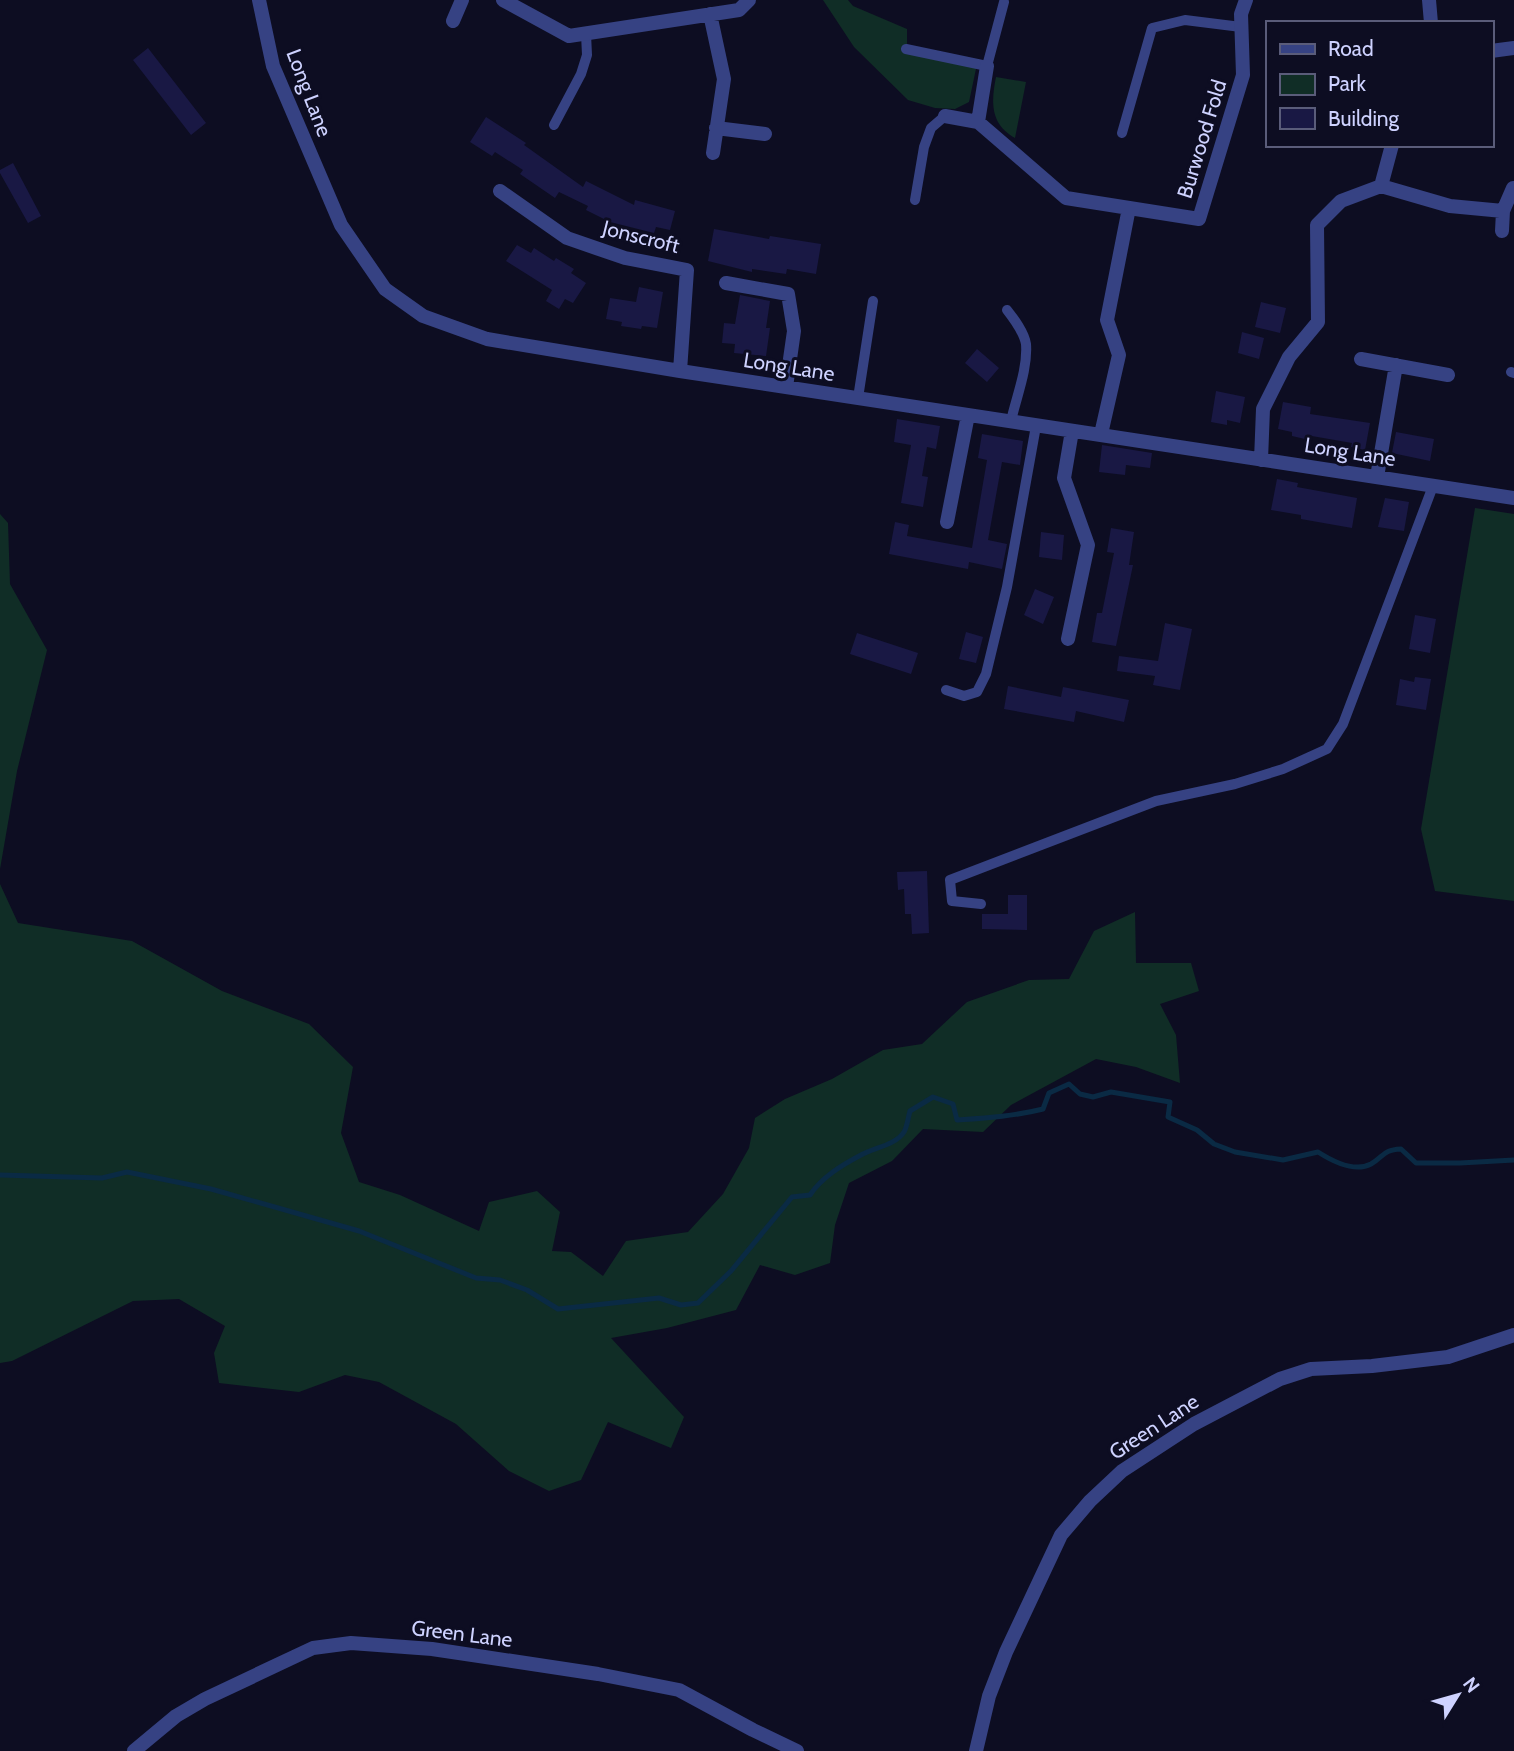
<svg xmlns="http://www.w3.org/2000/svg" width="1514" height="1751" viewBox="0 0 1514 1751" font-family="Cabin,sans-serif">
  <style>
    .green { fill: #102d26 }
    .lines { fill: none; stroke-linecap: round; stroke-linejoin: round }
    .stream { stroke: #0a2a44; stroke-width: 5 }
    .building { fill: #191844 }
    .lane { stroke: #364283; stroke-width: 10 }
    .street { stroke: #364283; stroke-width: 14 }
    .labels { text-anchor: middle; stroke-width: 6; stroke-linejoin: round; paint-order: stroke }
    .street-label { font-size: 21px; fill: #ced2ff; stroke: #0d0d22 }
  </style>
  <rect width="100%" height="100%" fill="#0d0d22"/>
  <path class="green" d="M823 0H848L853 6 907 29V49L977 64 969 102 955 109 935 108 908 100 854 47Z
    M996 77 1026 82 1015 138C990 124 991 102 996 77Z
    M1475 508 1514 514V901L1435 891 1421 829Z
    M0 514 8 523 10 584 47 650 17 771 0 869Z
    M0 884 18 923 132 941 222 991 309 1024 353 1067 341 1133 359 1182 400 1195 479 1231 489 1202 537 1191 560 1212 552 1251 571 1252 603 1276 626 1241 688 1232 723 1194 749 1148 755 1118 785 1099 832 1079 883 1050 922 1044 967 1002 1029 980 1069 979 1094 931 1135 912 1136 963H1191L1199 991 1160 1004 1176 1035 1180 1083 1136 1067 1096 1059 1011 1105 983 1132 923 1129 892 1161 849 1183 835 1225 830 1263 795 1275 760 1265 736 1310 667 1328 611 1338 684 1417 671 1448 608 1422 581 1480 549 1491 509 1471 456 1424 379 1382 345 1375 299 1392 219 1383 214 1353 225 1326 179 1299 133 1301 12 1361 0 1363Z"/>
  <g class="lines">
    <path class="stream" d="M0 1175 102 1178 127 1172 211 1189 359 1231 476 1278 500 1280 527 1290 558 1309 659 1298 681 1305 698 1303 731 1271 792 1197 810 1195C822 1177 842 1165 861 1155 873 1148 896 1145 904 1132 907 1127 908 1118 910 1111L933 1097 953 1104 957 1120C985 1118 1016 1116 1043 1109L1049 1093 1069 1084 1080 1094 1093 1097 1111 1092 1170 1102 1168 1117 1197 1130 1214 1144 1235 1152 1283 1160 1318 1152C1332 1161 1354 1173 1371 1164 1385 1156 1382 1150 1401 1149L1416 1163H1460L1514 1160"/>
  </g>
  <path class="building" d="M148 48 206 123 191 135 133 60Z
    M486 117 526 143 524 145 583 187 586 181 634 205 635 200 675 211 670 230 656 227 654 233 610 222 586 210 588 206 559 192 555 198 520 174 523 170 495 152 492 156 470 142Z
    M13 163 41 216 28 223 0 173V170Z
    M714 229 769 239 770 236 821 244 816 274 787 269 786 274 752 269V272L708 261Z
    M517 245 531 253 534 248 554 261 556 258 574 269 571 273 586 283 573 303 565 299 559 309 546 301 552 290 506 261Z
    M639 287 663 292 657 328 642 326 641 329 621 326 622 322 606 319 610 298 636 302Z
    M740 295 770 301 766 328H770L766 356 734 353 735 344 722 343 724 323 735 324Z
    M1261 302 1286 308 1280 333 1255 327Z
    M1242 332 1264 338 1259 359 1238 353Z
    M977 349 999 368 987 382 965 363Z
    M1216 391 1245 397 1240 423 1227 420V425L1211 422Z
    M1283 402 1311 407 1310 414 1370 423 1365 450 1351 447 1352 443 1306 435 1305 439 1292 436V432L1278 429Z
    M897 419 940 426 936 449 927 447 922 476 928 477 923 507 901 503 911 445 894 442Z
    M1396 432 1434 439 1430 461 1392 453Z
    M982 434 1023 441 1020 465 1002 462 988 540 1007 544 1002 569 969 562 968 569 889 554 895 522 909 525 907 536 972 548 987 460 978 458Z
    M1102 445 1152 453 1150 468 1126 465 1125 475 1099 472Z
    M1277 479 1298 483 1297 487 1357 498 1352 528 1301 519V515L1271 510Z
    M1385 498 1409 502 1404 531 1378 527Z
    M1111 528 1134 532 1129 565H1133L1116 646 1092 642 1097 613H1102L1114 553 1107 552Z
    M1041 532 1064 535 1062 560 1039 557Z
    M1035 589 1054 597 1043 624 1024 615Z
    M1415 615 1436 619 1430 653 1409 649Z
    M1165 623 1192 629 1180 690 1153 685 1155 676 1117 671 1119 656 1158 661Z
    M966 632 983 637 976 663 959 659Z
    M857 633 918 653 911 674 850 654Z
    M1415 677 1431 679 1426 710 1396 705 1400 679 1414 682Z
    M1008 686 1061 697 1063 687 1129 700 1124 722 1076 711 1074 722 1004 709Z
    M927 871 929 933 912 934 911 914H905L904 889 898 890 897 872Z
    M1008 895H1027V930L982 929V914H1008Z"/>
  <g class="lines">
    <path class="lane" d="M906 49 987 66 1004 2
      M554 125 581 74 587 55 586 34
      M1122 133 1152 28 1185 20 1241 27
      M915 200 924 147 931 128 945 116
      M1007 310C1014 319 1024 332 1026 344 1028 369 1016 398 1011 421
      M1511 372 1514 373
      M858 398 873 301
      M946 690 964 696 977 692 986 674 1007 587 1036 426
      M981 904 952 901 950 880 1156 801 1235 784 1283 769 1327 749 1343 724 1433 486"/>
    <path class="street" d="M259 0 273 66 341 225 385 289 423 316 487 339 680 371 1514 498
      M503 0 569 36 739 10 749 0
      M1429 0 1431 23
      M710 14 724 79 713 153
      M453 21 462 0
      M1491 51 1514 48
      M945 116 978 122 1066 198 1199 219 1243 75 1241 14 1246 0
      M978 122 987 66
      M716 128 765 134
      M1381 186 1450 206 1503 211
      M500 191 567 238 625 258 687 270 680 371
      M1502 231 1503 211 1513 188
      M726 283 788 294 794 331 786 387
      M1361 359 1448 375
      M1101 434 1119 355 1107 320 1129 208
      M1261 460 1263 409 1289 357 1318 322 1317 225 1341 201 1381 186 1392 145
      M1377 477 1396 365
      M947 522 968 415
      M1068 639 1088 545 1064 478 1072 431
      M134 1751 176 1716 205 1699 313 1648 351 1643 432 1649 598 1674 679 1690 753 1730 797 1751
      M976 1751 989 1696 1006 1652 1061 1535 1090 1501 1122 1471 1194 1424 1280 1379 1311 1369 1372 1366 1448 1357 1514 1335"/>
  </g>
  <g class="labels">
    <g class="street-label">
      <text transform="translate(309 93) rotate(69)" y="7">Long Lane</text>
      <text transform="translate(1202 139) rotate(-73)" y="7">Burwood Fold</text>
      <text transform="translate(641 237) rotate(14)" y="7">Jonscroft</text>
      <text transform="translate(789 367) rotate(9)" y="7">Long Lane</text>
      <text transform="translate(1350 452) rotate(9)" y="7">Long Lane</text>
      <text transform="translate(1154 1427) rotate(-33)" y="7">Green Lane</text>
      <text transform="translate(462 1634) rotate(7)" y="7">Green Lane</text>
    </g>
  </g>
  <rect x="1266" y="21" width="228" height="126" fill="#0d0d22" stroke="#5a5c7a" stroke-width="2"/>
  <rect x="1280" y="44" width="35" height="10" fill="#364283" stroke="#5a5c7a" stroke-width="2"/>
  <text x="1328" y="56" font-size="21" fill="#ced2ff">Road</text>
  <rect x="1280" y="74" width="35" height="21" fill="#102d26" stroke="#5a5c7a" stroke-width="2"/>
  <text x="1328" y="91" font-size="21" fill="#ced2ff">Park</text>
  <rect x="1280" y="108" width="35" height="21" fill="#191844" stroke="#5a5c7a" stroke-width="2"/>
  <text x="1328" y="126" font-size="21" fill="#ced2ff">Building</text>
  <g transform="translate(1458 1695) rotate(53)" stroke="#0d0d22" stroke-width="5" paint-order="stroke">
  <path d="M0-5L12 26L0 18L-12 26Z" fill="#ced2ff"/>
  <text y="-10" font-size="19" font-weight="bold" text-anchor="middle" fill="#ced2ff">N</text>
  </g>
</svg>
